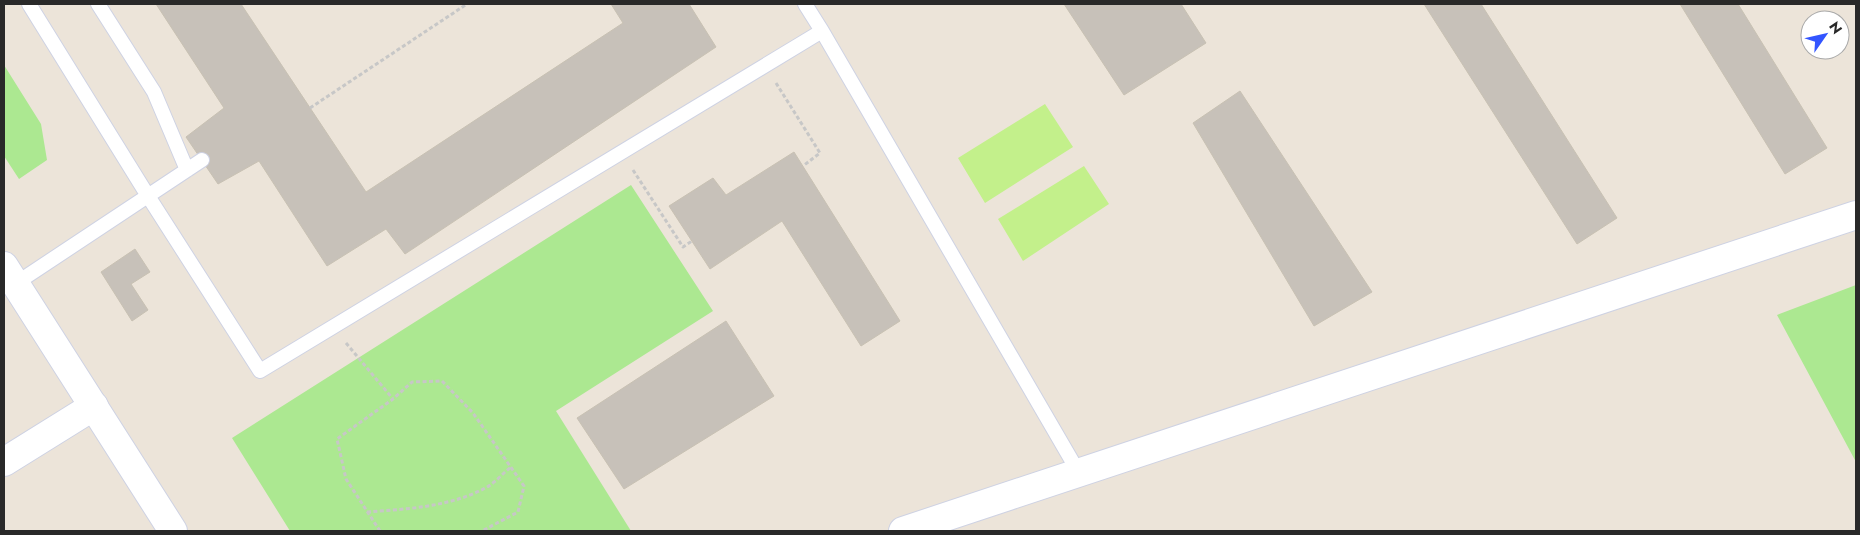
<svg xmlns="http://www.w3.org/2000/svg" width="1860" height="535" viewBox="0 0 1860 535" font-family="Jost,sans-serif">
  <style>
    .green { fill: #ace891 }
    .pitch { fill: #c3f08b }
    .building { fill: #c7c1b9; stroke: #c8c1b3 }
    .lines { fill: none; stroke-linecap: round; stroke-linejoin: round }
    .lane-casing { stroke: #ced2e3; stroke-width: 16 }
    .street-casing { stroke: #ced2e3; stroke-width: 30 }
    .secondary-casing { stroke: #ced2e3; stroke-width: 30 }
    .path { stroke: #c7c7c7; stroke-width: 3; stroke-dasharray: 4 2.5; stroke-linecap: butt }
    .lane { stroke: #fff; stroke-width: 14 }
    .street { stroke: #fff; stroke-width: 28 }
    .secondary { stroke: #fff; stroke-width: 28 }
  </style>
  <rect width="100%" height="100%" fill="#ece4d9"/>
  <path class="green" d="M4 65 41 124 47 160 19 179 4 156Z
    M631 185 713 311 556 411 631 531H290L232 438Z
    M1856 285V462L1777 315Z"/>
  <path class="pitch" d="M1045 104 1073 147 985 203 958 158Z
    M1084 166 1109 204 1023 261 998 219Z"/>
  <path class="building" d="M156 4H241L366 192 623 23 611 4H689L716 47 405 254 386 229 327 266 259 161 218 184 186 137 224 108Z
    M1064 4H1181L1206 43 1124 95Z
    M1424 4H1481L1617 218 1577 244Z
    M1680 4H1738L1827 148 1785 174Z
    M1240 91 1372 292 1314 326 1193 123Z
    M794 152 900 321 861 346 782 221 710 269 669 206 713 178 726 195Z
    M135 249 150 272 131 284 148 310 132 321 101 272Z
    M726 321 774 396 624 489 577 418Z"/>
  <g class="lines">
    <defs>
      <path id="lane" d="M29 4 148 196 260 371 822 31 805 4
        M98 4 154 92 187 170
        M822 31 1079 473
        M15 284 202 160"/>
      <path id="street" d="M4 462 94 406"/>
      <path id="secondary" d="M4 266 173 531
        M903 531 1856 215"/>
    </defs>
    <use href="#lane" class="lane-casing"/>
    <use href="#street" class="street-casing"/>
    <use href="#secondary" class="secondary-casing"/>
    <path class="path" d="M776 83 820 153 803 166
      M310 108 467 4
      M633 170 683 247 692 241
      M346 343 393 399
      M367 512C407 509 451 507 487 487 496 482 503 473 511 467
      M380 531 346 479 337 439 393 399 412 382 442 381 473 413 524 486 518 512 482 531"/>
    <use href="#lane" class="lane"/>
    <use href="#street" class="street"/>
    <use href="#secondary" class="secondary"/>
  </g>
  <rect width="1860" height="535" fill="none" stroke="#292929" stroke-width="10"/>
  <g transform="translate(1825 35) rotate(56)"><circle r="24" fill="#ffffff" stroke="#a9a9a9"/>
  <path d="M0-4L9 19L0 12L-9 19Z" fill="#3355ff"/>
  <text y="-8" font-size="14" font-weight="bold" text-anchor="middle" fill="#292929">N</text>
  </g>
</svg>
